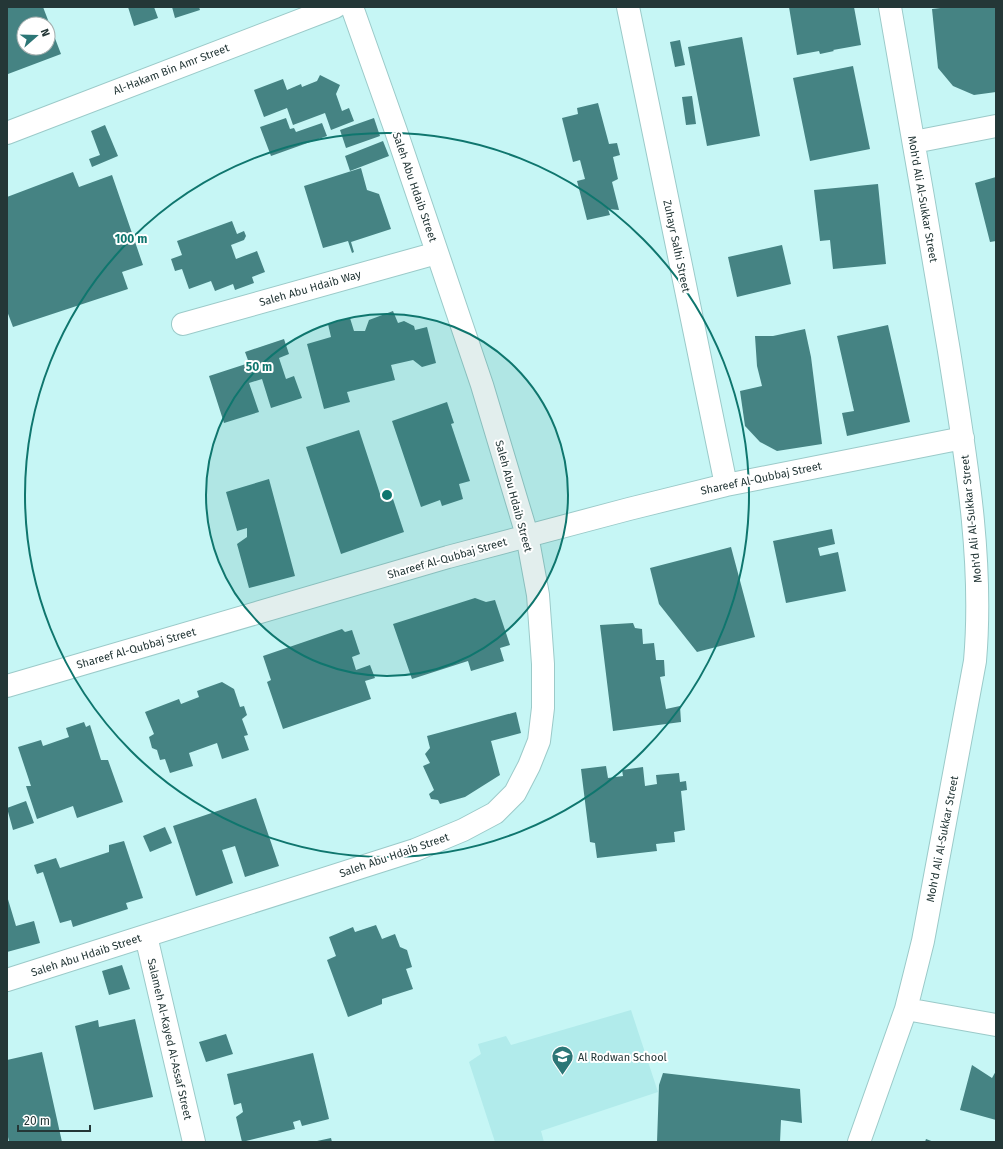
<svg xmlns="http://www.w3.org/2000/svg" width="1003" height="1149" viewBox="0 0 1003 1149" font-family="'Fira Sans',sans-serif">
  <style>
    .built { fill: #b1ebeb }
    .building { fill: #458383; fill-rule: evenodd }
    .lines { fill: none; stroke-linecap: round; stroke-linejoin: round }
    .minor-casing { stroke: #9bcac9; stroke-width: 24 }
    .minor { stroke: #fff; stroke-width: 22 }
    .ring { fill: none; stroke: #0f766e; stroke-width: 2 }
    .labels { text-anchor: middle; stroke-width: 4; stroke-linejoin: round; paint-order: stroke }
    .street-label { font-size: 11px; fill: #243737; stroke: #fff }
    .poi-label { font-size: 11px; fill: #243737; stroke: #fff; text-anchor: start }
    .centre { fill: #0f766e; stroke: #fff; stroke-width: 2 }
    .ring-label { font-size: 12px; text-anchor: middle; font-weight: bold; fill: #0f766e; stroke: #fff; stroke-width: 4; stroke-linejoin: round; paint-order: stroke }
  </style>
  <rect width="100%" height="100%" fill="#c6f6f5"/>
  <path class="built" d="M631 1010 658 1092 541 1131 544 1142H495L469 1062 481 1054 478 1044 506 1036 511 1045Z"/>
  <path class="building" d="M7 7H43L61 54 8 74ZM24 24H48V48H24Z
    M128 7H154L158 18 134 26Z
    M172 7H199L200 10 175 18Z
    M789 7H854L861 45 833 50 834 51 820 54 819 51 797 55Z
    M949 7H996V92L974 95 953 86 938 68 932 9Z
    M742 37 760 136 707 146 688 47Z
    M680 40 685 65 675 67 670 42Z
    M853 66 870 149 810 161 793 78Z
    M320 75 340 85 336 94 342 111 349 108 354 121 331 130 325 113 293 125 287 108 264 117 254 90 283 79 287 90 301 84 302 87 317 81Z
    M692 96 696 124 686 125 682 97Z
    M598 103 609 144 617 143 620 155 613 157 618 179 612 182 619 210 608 209 610 215 587 220 577 181 585 179 580 160 573 162 562 118 578 114 577 108Z
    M286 118 290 129 294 128 296 132 322 123 327 136 271 156 260 127Z
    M374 118 380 136 346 148 340 130Z
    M105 125 118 156 92 167 89 159 100 155 91 131Z
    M383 141 389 156 350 171 345 156Z
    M361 168 367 190 379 194 391 229 351 242 354 252 352 253 348 241 323 248 304 186Z
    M73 172 79 187 112 175 143 265 122 272 128 289 13 327 7 311V197Z
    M996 177V241L990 242 975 183Z
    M878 184 886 264 833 269 830 240 820 241 814 190Z
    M232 221 237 234 244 231 246 236 244 240 231 245 236 259 257 251 265 272 252 277 254 283 235 290 233 284 215 291 211 281 189 289 182 269 175 271 171 259 182 255 177 241Z
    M782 245 791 284 737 297 728 257Z
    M393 311 398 323 404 321 414 326 415 330 427 327 436 363 422 367 413 360 391 365 395 380 347 392 350 402 324 409 307 344 331 337 328 324 350 318 354 331H365L369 320Z
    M888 325 910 422 847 436 842 413 854 411 837 336Z
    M805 329 811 357 822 444 777 451 760 442 745 426 740 391 762 386 757 366 755 336H773Z
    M284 339 289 354 279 358 286 379 294 376 302 398 271 408 262 379 249 383 259 412 224 423 209 376 249 363 245 352Z
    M447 402 454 423 451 424 470 481 459 484 463 499 442 506 440 500 421 507 392 421Z
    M359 430 382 500 392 496 404 532 341 554 306 447Z
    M269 479 295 576 249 588 237 544 247 537V528L237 531 226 492Z
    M832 529 835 544 818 548 820 556 838 552 846 591 786 603 773 541Z
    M731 547 755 637 697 652 659 604 650 568Z
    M475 598 486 602 495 600 510 645 500 648 504 661 471 671 468 661 412 679 393 624Z
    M633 623 635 628 642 629 643 644 654 643 656 660H664L665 676 660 677 666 709 680 706 681 722 613 731 600 625Z
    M342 629 345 632 352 630 360 654 352 657 356 670 370 665 375 678 365 681 371 699 283 729 267 682 271 680 263 656Z
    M222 682 234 689 240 707 244 706 247 715 242 719 248 735 244 736 249 750 222 759 217 743 189 753 193 766 170 773 165 759 160 760 157 750 152 748 149 737 154 734 145 712 179 699 181 704 199 697 197 691Z
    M516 712 521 733 491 741 500 775 465 797 440 804 438 800 431 799 429 794 434 790 423 766 430 763 425 754 430 748 427 736Z
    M84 722 86 727 90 725 101 760H108L123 802 77 818 73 806 37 819 26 786H31L18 747 41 740 43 746 69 737 66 728Z
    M606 766 608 778 623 776 622 770 643 767 645 786 657 784 656 775 679 773 680 782 686 781 687 790 681 791 685 830 674 832 675 842 656 844 657 851 597 858 595 843 590 842 581 769Z
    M256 798 279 866 245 877 235 846 222 850 233 883 196 896 173 826Z
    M26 801 34 823 13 830 7 808Z
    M165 827 172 843 150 852 143 836Z
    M124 841 143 898 126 903 128 909 73 927 71 920 60 923 43 872 37 874 34 865 56 858 60 868 109 852V845Z
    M7 896 16 926 34 921 40 943 7 952Z
    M376 925 382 939 395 934 400 947 407 950 412 967 406 969 413 989 382 999V1004L348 1017 327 960 336 956 329 937 353 927 355 932Z
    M122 965 130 989 109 995 102 971Z
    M135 1019 153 1097 94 1110 75 1026 98 1020 99 1027Z
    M226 1034 233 1054 206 1062 199 1042Z
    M42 1052 62 1142H9L7 1132V1060Z
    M313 1053 329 1119 302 1126 300 1120 293 1122 295 1129 242 1142 236 1117 243 1112 241 1103 234 1105 227 1074Z
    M972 1065 992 1078 996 1071V1120L960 1110Z
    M663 1073 800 1089 802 1123 781 1120 780 1142H657L659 1085Z
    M331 1138 332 1142H317V1141Z
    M926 1139 934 1142H925Z"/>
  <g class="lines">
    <defs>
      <path id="minor" d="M628 7 726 485
        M7 133 335 7
        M914 142 996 126
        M183 324 437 253
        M7 686 448 557 629 509 726 485 963 438
        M146 936 194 1142
        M7 980 415 850 463 830 495 813 515 793 529 766 539 741 543 708V664L538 595 527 535 482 385 396 131 352 7
        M906 1009 996 1025
        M859 1142 906 1009 923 941 975 661C984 557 965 453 949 351 930 236 910 122 890 7"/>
    </defs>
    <use href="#minor" class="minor-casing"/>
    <use href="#minor" class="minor"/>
  </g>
  <circle cx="387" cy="495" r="181" fill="#0f766e" fill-opacity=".12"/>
  <g class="ring">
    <circle cx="387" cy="495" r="181"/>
    <circle cx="387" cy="495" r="362"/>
  </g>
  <defs>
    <symbol id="school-pin" viewBox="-11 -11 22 30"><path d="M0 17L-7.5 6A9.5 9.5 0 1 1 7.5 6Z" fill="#2c7676" stroke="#fff"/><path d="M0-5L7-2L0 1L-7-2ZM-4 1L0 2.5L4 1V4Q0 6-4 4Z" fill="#fff"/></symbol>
  </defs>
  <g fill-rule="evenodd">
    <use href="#school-pin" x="550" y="1044" width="25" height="34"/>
  </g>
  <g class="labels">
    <g class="street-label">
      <text transform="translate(171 69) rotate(-21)" y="4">Al-Hakam Bin Amr Street</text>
      <text transform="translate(415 187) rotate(71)" y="4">Saleh Abu Hdaib Street</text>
      <text transform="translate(923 199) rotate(80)" y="4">Moh'd Ali Al-Sukkar Street</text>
      <text transform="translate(677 246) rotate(78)" y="4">Zuhayr Salhi Street</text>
      <text transform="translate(310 288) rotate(-16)" y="4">Saleh Abu Hdaib Way</text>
      <text transform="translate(761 478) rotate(-12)" y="4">Shareef Al-Qubbaj Street</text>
      <text transform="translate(514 496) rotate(75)" y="4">Saleh Abu Hdaib Street</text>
      <text transform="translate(971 519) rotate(-96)" y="4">Moh'd Ali Al-Sukkar Street</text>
      <text transform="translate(447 558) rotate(-16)" y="4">Shareef Al-Qubbaj Street</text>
      <text transform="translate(136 648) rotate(-16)" y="4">Shareef Al-Qubbaj Street</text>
      <text transform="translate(942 839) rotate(-79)" y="4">Moh'd Ali Al-Sukkar Street</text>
      <text transform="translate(394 855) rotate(-19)" y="4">Saleh Abu Hdaib Street</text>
      <text transform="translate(86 955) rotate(-18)" y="4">Saleh Abu Hdaib Street</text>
      <text transform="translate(170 1039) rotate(77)" y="4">Salameh Al-Kayed Al-Assaf Street</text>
    </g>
    <g class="poi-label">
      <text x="578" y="1061">Al Rodwan School</text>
    </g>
  </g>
  <circle cx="387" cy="495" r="6" class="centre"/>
  <g class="ring-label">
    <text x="131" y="243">100 m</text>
    <text x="259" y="371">50 m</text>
  </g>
  <rect width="1003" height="1149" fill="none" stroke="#243737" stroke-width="16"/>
  <g transform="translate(36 36) rotate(70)"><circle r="19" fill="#ffffff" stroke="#a7afaf"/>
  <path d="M0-3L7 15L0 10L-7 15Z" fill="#2c7676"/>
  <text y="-6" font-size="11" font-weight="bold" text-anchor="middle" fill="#243737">N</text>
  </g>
  <path d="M18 1125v6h72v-6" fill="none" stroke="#243737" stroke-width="2"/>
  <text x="24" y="1125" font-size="12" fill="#243737" stroke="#ffffff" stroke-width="3" paint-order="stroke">20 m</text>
</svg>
